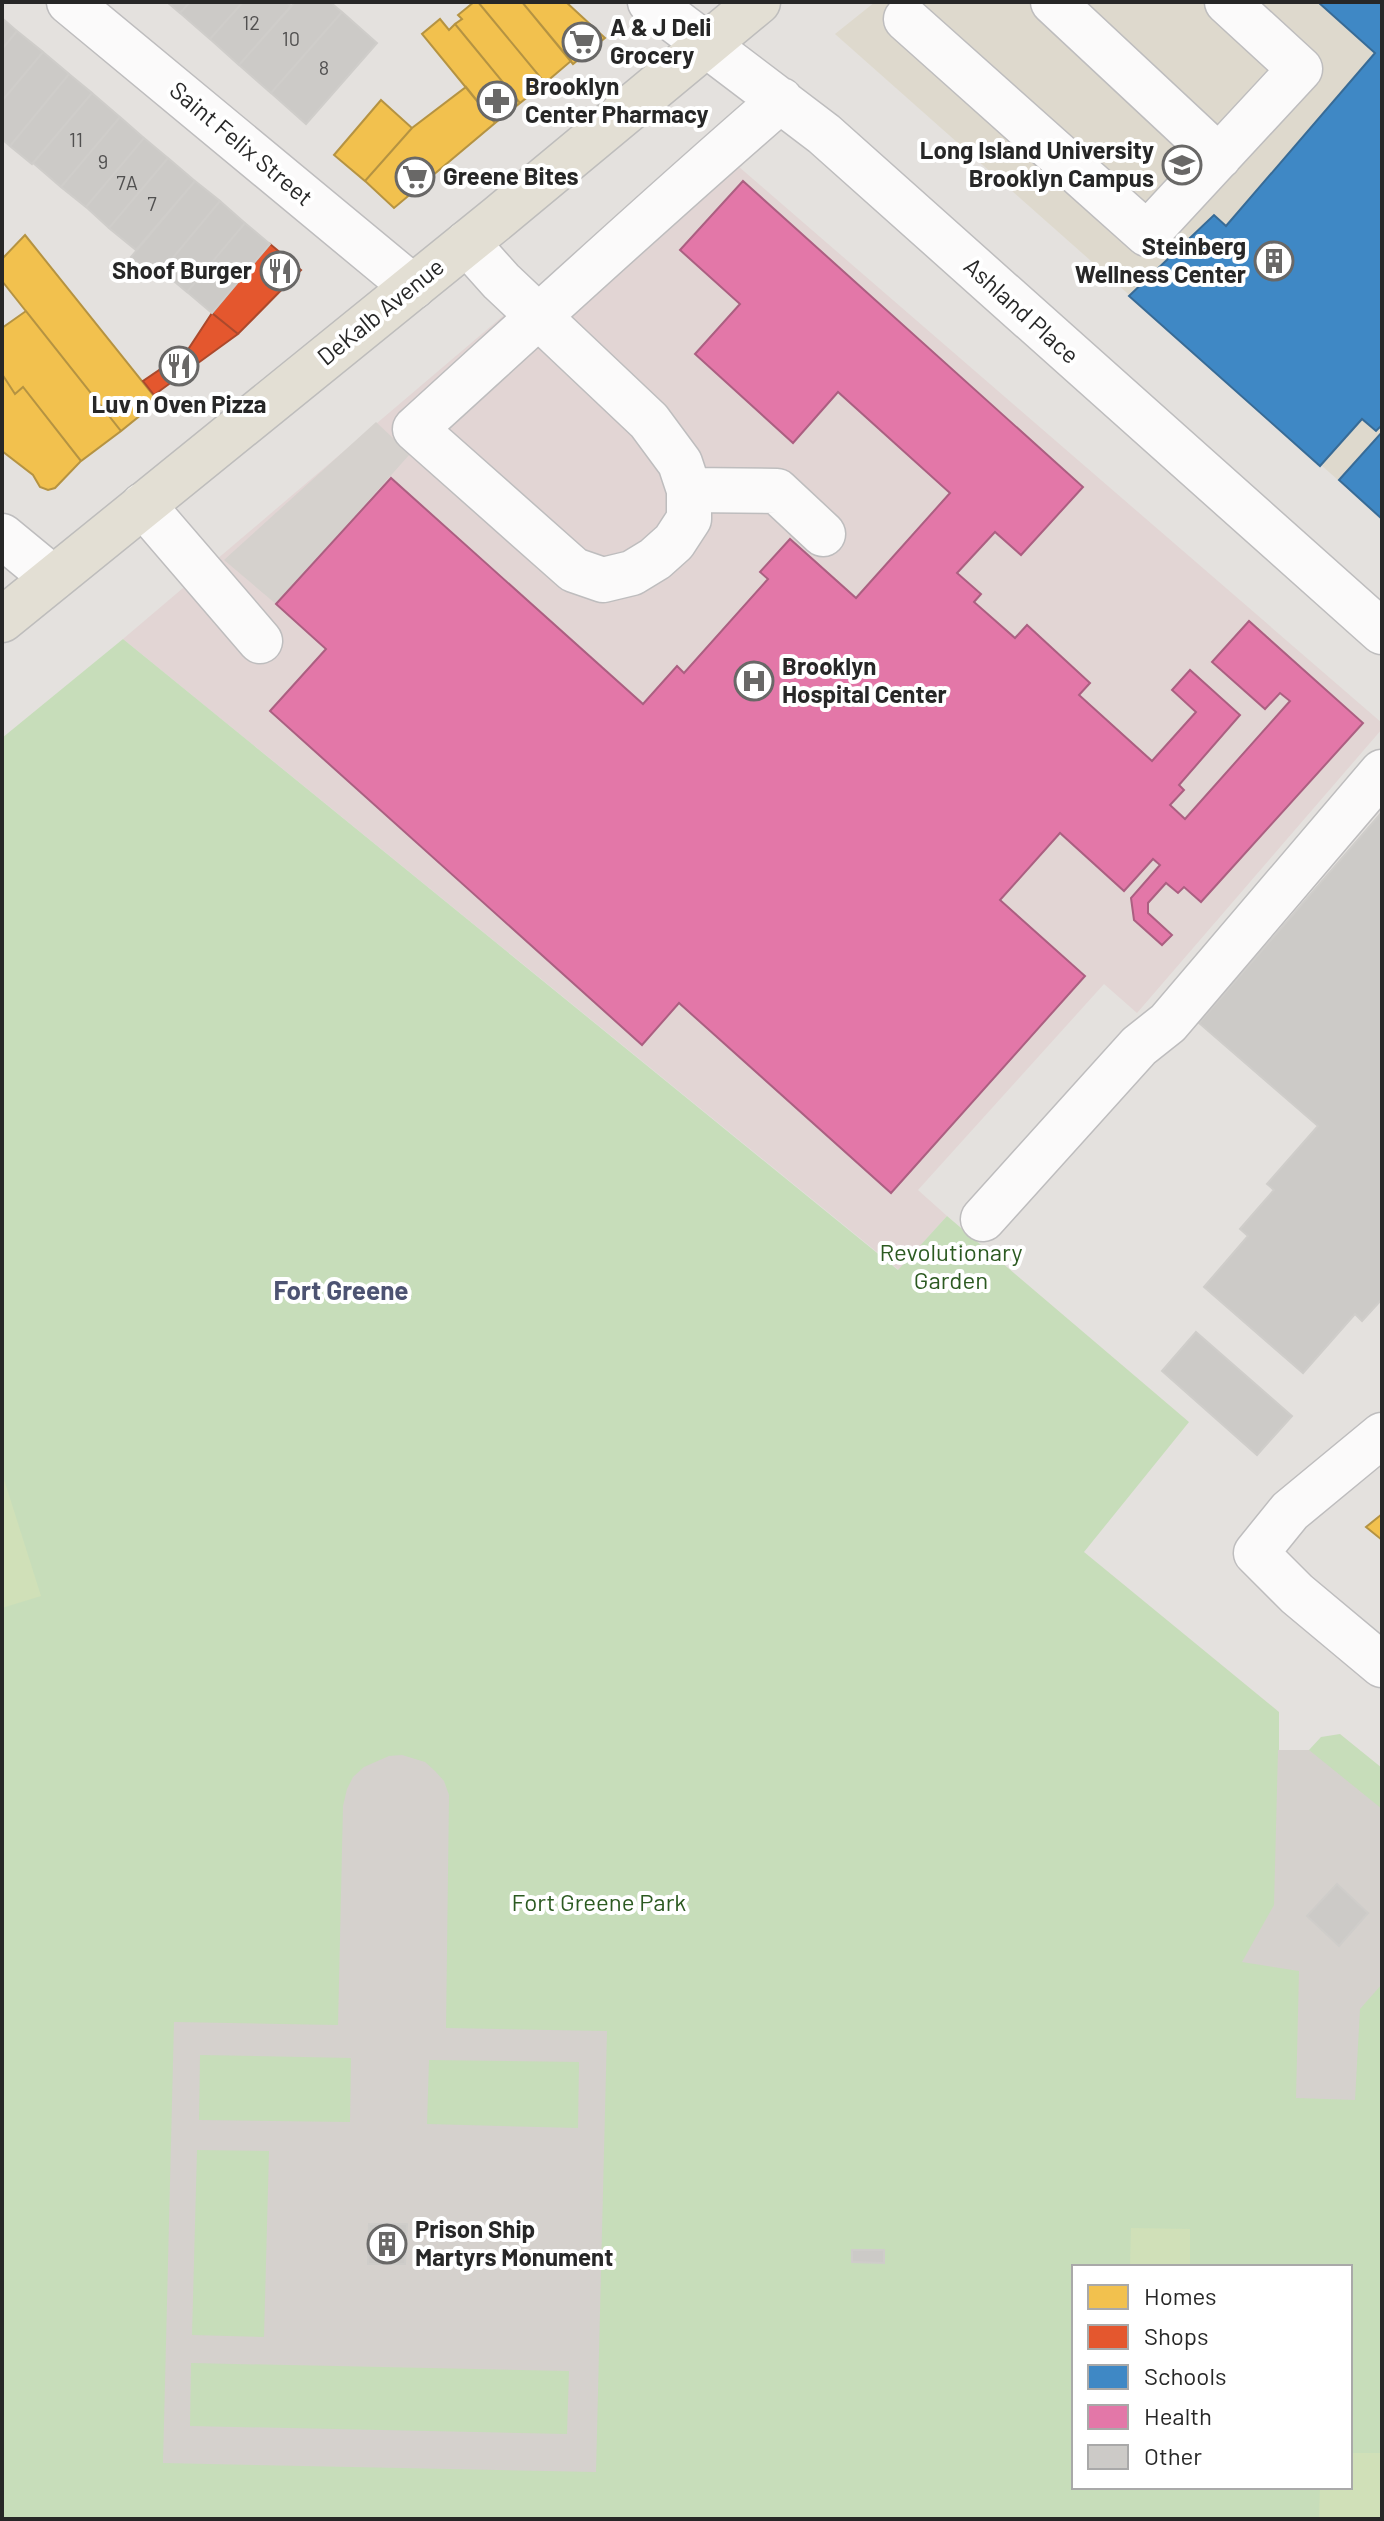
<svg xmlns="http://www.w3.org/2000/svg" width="1384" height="2521" viewBox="0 0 1384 2521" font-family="Barlow,sans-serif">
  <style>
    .education { fill: #ded9cd }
    .medical { fill: #e2d5d4 }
    .green { fill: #c7ddba; fill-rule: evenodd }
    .pitch { fill: #d0e0b8 }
    .plaza { fill: #d5d1cd; fill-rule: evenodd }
    .homes { fill: #f2c14e; stroke: #b59342; stroke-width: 2 }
    .shops { fill: #e4572e; stroke: #ab492c; stroke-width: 2 }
    .schools { fill: #3f88c5; stroke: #386b96; stroke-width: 2 }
    .health { fill: #e377a8; stroke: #ab5f81; stroke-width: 2 }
    .building { fill: #cccac7; stroke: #cfcdca; stroke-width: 2 }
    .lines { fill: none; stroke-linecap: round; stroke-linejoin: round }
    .minor-casing { stroke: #bebdbe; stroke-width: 47 }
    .major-casing { stroke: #bebdbc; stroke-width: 47 }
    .minor { stroke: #fbfafa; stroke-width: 44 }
    .major { stroke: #e3dfd4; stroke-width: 44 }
    .labels { text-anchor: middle; stroke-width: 8; stroke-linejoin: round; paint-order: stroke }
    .number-label { font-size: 20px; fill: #515050 }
    .poi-label { font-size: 24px; font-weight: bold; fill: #272727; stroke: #fff; text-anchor: start }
    .street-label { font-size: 24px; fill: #272727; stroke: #fff }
    .park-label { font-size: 24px; fill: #2c5a21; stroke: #fff }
    .neighbourhood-label { font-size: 26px; font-weight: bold; fill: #4d5372; stroke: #fff }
  </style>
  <rect width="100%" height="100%" fill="#e4e1de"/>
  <path class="education" d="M875 2H1382V519L835 34Z"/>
  <path class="medical" d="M709 141 1382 723V729L1137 1013 1104 984 918 1190 947 1216 899 1270 123 639Z"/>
  <path class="green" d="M123 639 898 1270 947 1216 1189 1422 1084 1552 1279 1712V1750H1309L1321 1737 1340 1734 1382 1768V2519H2V738ZM1074 2267H1350V2487H1074Z"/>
  <path class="pitch" d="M2 1473 41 1596 2 1608Z
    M1131 2228 1190 2229V2267H1130Z
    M1350 2453H1382V2519H1319L1320 2487H1350Z"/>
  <path class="plaza" d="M376 422 410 454 276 604 224 560Z
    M1278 1750H1309L1382 1809V1984L1360 2009 1355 2100 1296 2098 1299 1971 1242 1962 1274 1905ZM1336 1884 1368 1913 1339 1945 1307 1916Z
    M402 1755 425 1762 435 1771 444 1781 449 1795 446 2028 607 2031 596 2472 163 2463 174 2022 338 2025 343 1806 347 1789 353 1777 364 1767 389 1756ZM200 2055 351 2058 350 2122 199 2120ZM429 2060 579 2062 578 2128 427 2124ZM197 2150 269 2151 264 2337 192 2335ZM369 2224H406L405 2264H369ZM191 2363 569 2371 567 2434 190 2426Z"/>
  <path class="homes" d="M474 2H478L545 83 520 103 455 24 462 19 458 15Z
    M478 2H522L571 61 545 83Z
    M522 2H566L605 38 573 64Z
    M440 19 449 30 455 24 520 103 495 123 422 34Z
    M466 87 495 123 394 208 365 181 412 128Z
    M381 100 412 128 365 181 334 155Z
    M25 235 158 401 121 431 2 281V259Z
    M26 311 121 431 81 461 23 387 15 394 2 374V328Z
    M2 374 15 394 23 387 81 461 55 488 48 490 40 487 33 475 2 451Z
    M1382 1514V1540L1366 1527Z"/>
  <path class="shops" d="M270 244 301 270 238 334 212 313Z
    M212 313 238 334 154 395 143 381 187 351Z"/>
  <path class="schools" d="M1318 2H1382V425L1376 431 1362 419 1320 466 1129 296 1214 215 1226 226 1375 53Z
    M1382 432V519L1339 480Z"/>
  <path class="health" d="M743 181 1083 487 1021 555 995 532 957 573 981 594 974 602 1015 638 1027 625 1090 683 1079 695 1152 761 1196 712 1172 690 1190 670 1240 715 1179 785 1184 790 1170 805 1185 819 1290 701 1280 693 1265 709 1212 662 1249 621 1363 723 1201 902 1184 887 1178 893 1166 883 1148 903V913L1172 935 1162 945 1134 920 1131 898 1160 865 1153 859 1124 891 1060 833 1000 900 1085 976 891 1193 679 1003 642 1045 270 711 326 649 276 604 391 478 643 704 677 666 684 673 768 579 760 572 790 539 856 598 950 493 838 392 793 443 695 354 740 304 680 250Z"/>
  <path class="building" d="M167 2H190L180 13Z
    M190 2H243L210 39 180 13Z
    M243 2H286L291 6 239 65 210 39Z
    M295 2H330L342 12 271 93 239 65Z
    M342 12 377 43 306 124 271 93Z
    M2 18 17 31 2 49Z
    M17 31 43 52 2 101V49Z
    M43 52 69 74 10 146 2 139V101Z
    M69 74 92 93 32 164 10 146Z
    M92 93 120 117 61 187 33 163Z
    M120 117 144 138 86 207 61 187Z
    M144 138 168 158 109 228 86 207Z
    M168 158 195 181 136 250 109 228Z
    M195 181 220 201 156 278 131 257Z
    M220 201 245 223 187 292 162 271Z
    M245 223 270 244 212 313 187 292Z
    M1382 812V1299L1362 1321 1355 1314 1303 1373 1204 1287 1248 1236 1240 1229 1274 1190 1267 1184 1318 1126 1199 1023Z
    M1196 1332 1292 1416 1257 1455 1162 1371Z
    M1337 1884 1368 1913 1339 1946 1307 1916Z
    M369 2224H407L405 2264H368Z
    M852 2250H884V2263L852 2262Z"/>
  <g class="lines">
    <defs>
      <path id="minor" d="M69 2 413 287
        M650 2 824 134 1382 632
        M1053 2 1219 157
        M906 19 1147 234 1300 69 1227 2
        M467 243 501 281 649 421 680 463 689 490V519L674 542 655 559 632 573 603 580 574 570 415 429C536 319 657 207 781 100
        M689 490 777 491 823 534
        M143 505 260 641
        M2 536 53 578
        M983 1219 1139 1046 1168 1023 1382 772
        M1382 1435 1290 1511 1256 1553 1297 1594 1382 1665"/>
      <path id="major" d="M2 620 499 217 758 2"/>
    </defs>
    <use href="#minor" class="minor-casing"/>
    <use href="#major" class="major-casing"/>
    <use href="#minor" class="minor"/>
    <use href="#major" class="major"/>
  </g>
  <defs>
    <symbol id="supermarket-ring" viewBox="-11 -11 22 22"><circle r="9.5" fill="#fff" stroke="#696867" stroke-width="1.5"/><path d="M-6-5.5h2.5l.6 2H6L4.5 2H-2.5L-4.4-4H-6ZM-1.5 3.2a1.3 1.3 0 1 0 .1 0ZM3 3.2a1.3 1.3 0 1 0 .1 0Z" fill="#696867"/></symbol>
    <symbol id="pharmacy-ring" viewBox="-11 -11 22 22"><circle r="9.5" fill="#fff" stroke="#696867" stroke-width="1.5"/><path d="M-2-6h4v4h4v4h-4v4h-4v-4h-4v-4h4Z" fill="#696867"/></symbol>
    <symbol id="university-ring" viewBox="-11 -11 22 22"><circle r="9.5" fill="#fff" stroke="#696867" stroke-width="1.5"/><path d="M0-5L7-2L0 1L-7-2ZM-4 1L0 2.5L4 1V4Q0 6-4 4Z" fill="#696867"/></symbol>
    <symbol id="building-ring" viewBox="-11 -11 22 22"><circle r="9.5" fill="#fff" stroke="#696867" stroke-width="1.5"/><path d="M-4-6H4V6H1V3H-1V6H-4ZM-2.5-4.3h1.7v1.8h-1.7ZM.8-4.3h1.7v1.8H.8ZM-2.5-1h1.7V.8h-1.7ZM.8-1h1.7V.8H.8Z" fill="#696867"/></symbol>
    <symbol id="restaurant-ring" viewBox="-11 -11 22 22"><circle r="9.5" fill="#fff" stroke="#696867" stroke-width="1.5"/><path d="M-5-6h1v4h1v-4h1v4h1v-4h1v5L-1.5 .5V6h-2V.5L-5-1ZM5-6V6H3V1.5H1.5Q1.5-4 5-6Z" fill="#696867"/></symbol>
    <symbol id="hospital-ring" viewBox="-11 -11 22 22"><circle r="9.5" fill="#fff" stroke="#696867" stroke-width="1.5"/><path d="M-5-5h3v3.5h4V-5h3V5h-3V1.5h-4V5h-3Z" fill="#696867"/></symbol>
  </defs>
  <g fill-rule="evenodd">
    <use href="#supermarket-ring" x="560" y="20" width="44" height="44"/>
    <use href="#pharmacy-ring" x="475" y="79" width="44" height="44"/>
    <use href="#university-ring" x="1160" y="143" width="44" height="44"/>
    <use href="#supermarket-ring" x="393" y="155" width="44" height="44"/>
    <use href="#building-ring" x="1252" y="239" width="44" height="44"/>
    <use href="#restaurant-ring" x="258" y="249" width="44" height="44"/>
    <use href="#restaurant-ring" x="157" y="344" width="44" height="44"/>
    <use href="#hospital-ring" x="732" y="659" width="44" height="44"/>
    <use href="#building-ring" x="365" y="2222" width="44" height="44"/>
  </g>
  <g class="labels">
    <g class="number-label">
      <text x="251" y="30">12</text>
      <text x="291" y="46">10</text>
      <text x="324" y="75">8</text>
      <text x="76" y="147">11</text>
      <text x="103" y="169">9</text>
      <text x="127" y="190">7A</text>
      <text x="152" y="211">7</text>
    </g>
    <g class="poi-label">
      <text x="610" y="36">A &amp; J Deli<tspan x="610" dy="28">Grocery</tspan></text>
      <text x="525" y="95">Brooklyn<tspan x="525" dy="28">Center Pharmacy</tspan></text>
      <text x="1154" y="159" text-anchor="end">Long Island University<tspan x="1154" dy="28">Brooklyn Campus</tspan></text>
      <text x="443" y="185">Greene Bites</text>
      <text x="1246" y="255" text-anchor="end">Steinberg<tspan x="1246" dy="28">Wellness Center</tspan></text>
      <text x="252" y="279" text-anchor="end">Shoof Burger</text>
      <text x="179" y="413" text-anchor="middle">Luv n Oven Pizza</text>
      <text x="782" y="675">Brooklyn<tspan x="782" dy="28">Hospital Center</tspan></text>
      <text x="415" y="2238">Prison Ship<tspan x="415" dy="28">Martyrs Monument</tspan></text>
    </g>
    <g class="street-label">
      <text transform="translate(241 144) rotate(40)" y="8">Saint Felix Street</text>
      <text transform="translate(1021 311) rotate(42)" y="8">Ashland Place</text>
      <text transform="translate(381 312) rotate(-39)" y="8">DeKalb Avenue</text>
    </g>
    <g class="park-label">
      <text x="951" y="1261">Revolutionary<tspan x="951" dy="28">Garden</tspan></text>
      <text x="599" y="1911">Fort Greene Park</text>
    </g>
    <g class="neighbourhood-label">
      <text x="341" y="1300">Fort Greene</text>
    </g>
  </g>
  <rect width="1384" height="2521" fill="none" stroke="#272727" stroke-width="8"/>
  <rect x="1072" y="2265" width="280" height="224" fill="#ffffff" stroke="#a9a9a9" stroke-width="2"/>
  <rect x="1088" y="2285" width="40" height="24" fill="#f2c14e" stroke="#a9a9a9" stroke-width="2"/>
  <text x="1144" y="2305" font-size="24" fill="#272727">Homes</text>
  <rect x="1088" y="2325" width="40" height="24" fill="#e4572e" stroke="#a9a9a9" stroke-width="2"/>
  <text x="1144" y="2345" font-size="24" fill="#272727">Shops</text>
  <rect x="1088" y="2365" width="40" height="24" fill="#3f88c5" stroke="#a9a9a9" stroke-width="2"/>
  <text x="1144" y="2385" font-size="24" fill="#272727">Schools</text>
  <rect x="1088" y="2405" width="40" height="24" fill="#e377a8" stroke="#a9a9a9" stroke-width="2"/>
  <text x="1144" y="2425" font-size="24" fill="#272727">Health</text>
  <rect x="1088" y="2445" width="40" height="24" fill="#cccac7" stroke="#a9a9a9" stroke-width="2"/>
  <text x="1144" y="2465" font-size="24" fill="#272727">Other</text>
</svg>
